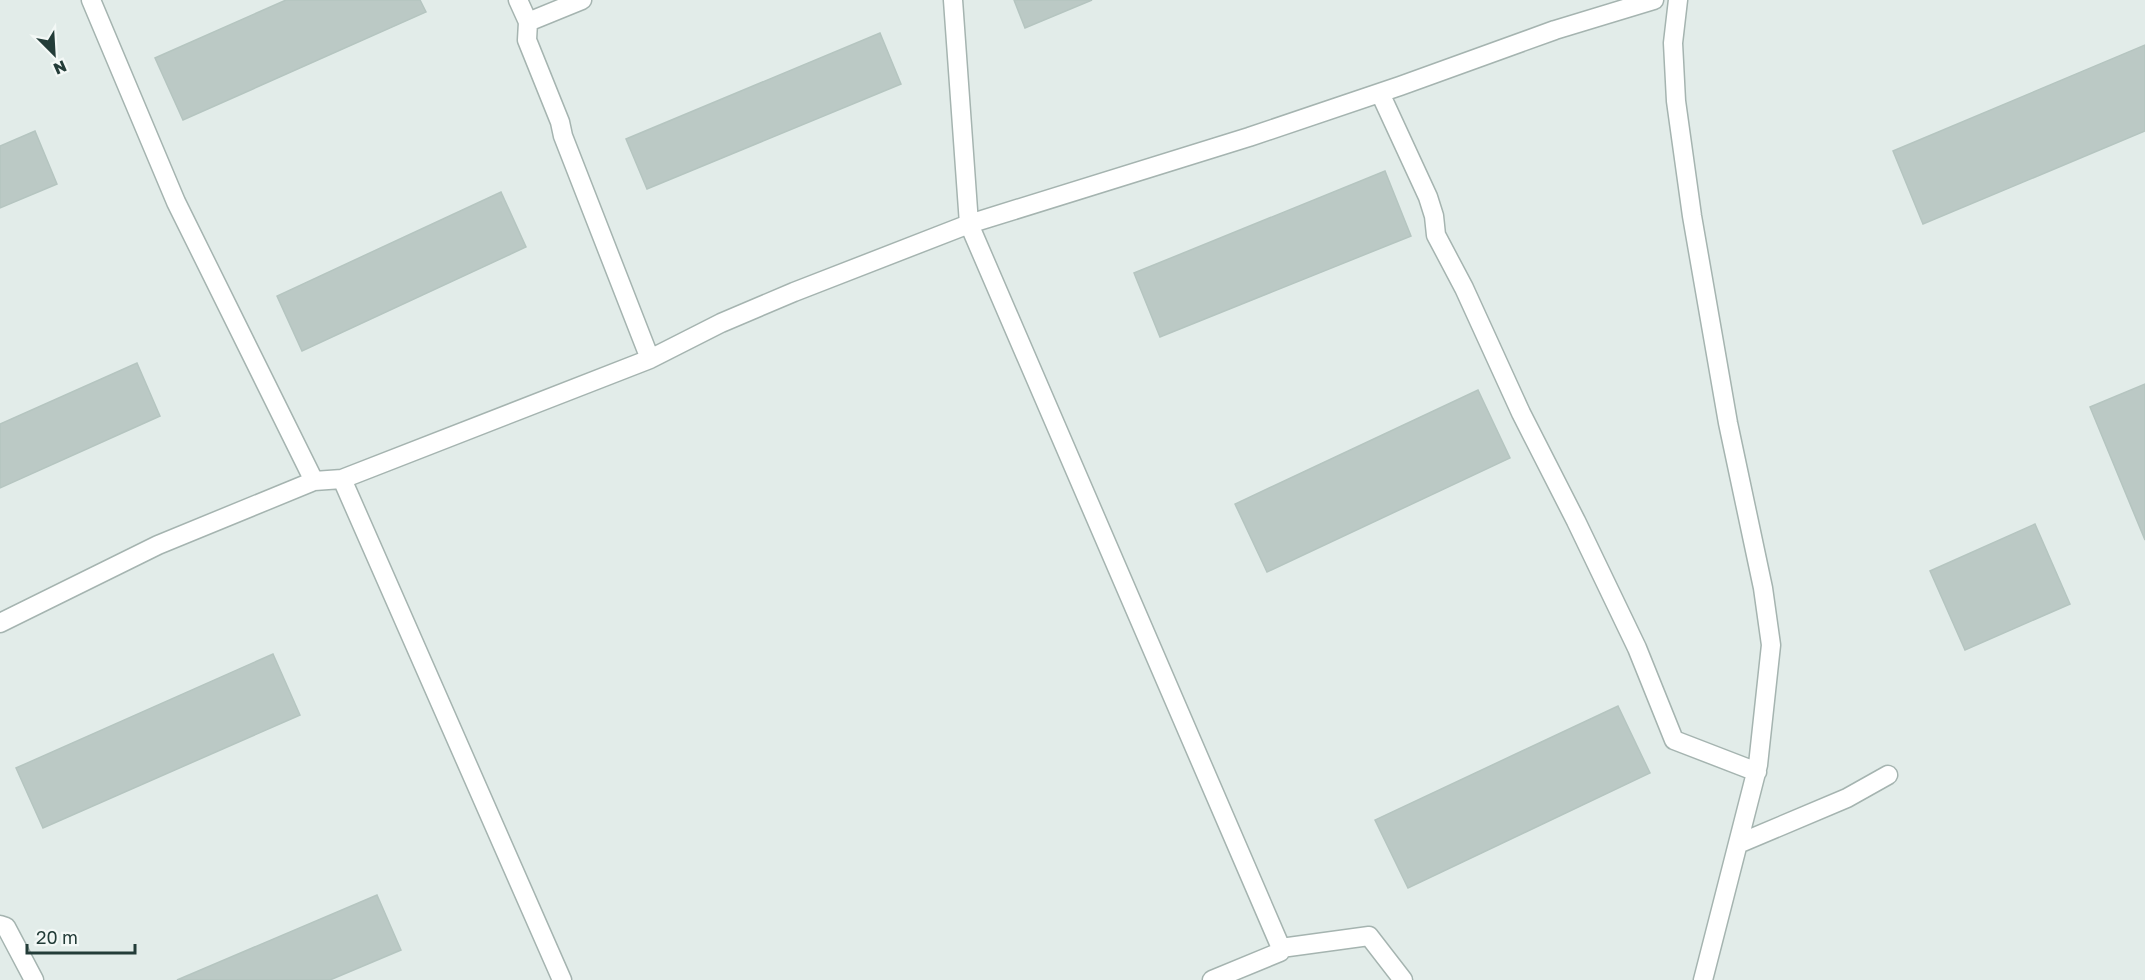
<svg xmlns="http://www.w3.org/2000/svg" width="2145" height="980" viewBox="0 0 2145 980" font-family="'Golos Text',sans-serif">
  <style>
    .building { fill: #bbc9c5; stroke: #b5c5c0; stroke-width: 1.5 }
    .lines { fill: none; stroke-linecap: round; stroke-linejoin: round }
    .street-casing { stroke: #a5b4b0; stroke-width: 21 }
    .street { stroke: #fff; stroke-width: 18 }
  </style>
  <rect width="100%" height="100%" fill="#e2ece9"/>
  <path class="building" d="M286 0H420L426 12 183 120 155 58Z
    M1014 0H1092L1025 28Z
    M880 33 901 84 647 189 626 139Z
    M2145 45V131L1923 224 1893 151Z
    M35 131 57 184 0 208V146Z
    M1385 171 1411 236 1160 337 1134 273Z
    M501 192 526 247 302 351 277 296Z
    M137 363 160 416 0 488V424Z
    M2145 384V540L2090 407Z
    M1478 390 1510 458 1267 572 1235 504Z
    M2035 524 2070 604 1965 650 1930 571Z
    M273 654 300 715 43 828 16 768Z
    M1618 706 1650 773 1408 888 1375 820Z
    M377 895 401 950 330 980H177Z"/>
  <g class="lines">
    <defs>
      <path id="street" d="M91 0 176 202 314 481
        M518 0 528 22 527 40 560 122 563 136 650 359
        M953 0 969 224 1281 948 1280 952 1212 980
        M1678 0 1673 43 1676 101 1692 216 1728 423 1763 588 1771 645 1758 765 1703 980
        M528 22 582 0
        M1380 93 1428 197 1434 216 1436 235 1464 288 1521 413 1576 521 1637 648 1674 740 1757 772
        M342 479 562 980
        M0 623 158 545 314 481 342 479 650 359 721 323 794 292 969 224 1249 137 1400 86 1555 30 1654 0
        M1738 844 1847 798 1888 775
        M0 925 6 927 34 980
        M1281 948 1369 936 1403 980"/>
    </defs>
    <use href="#street" class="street-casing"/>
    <use href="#street" class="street"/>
  </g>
  <g transform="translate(54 54) rotate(156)" stroke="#f3f8f6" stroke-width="4.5" paint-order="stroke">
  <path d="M0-4.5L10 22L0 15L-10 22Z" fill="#233c38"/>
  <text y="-9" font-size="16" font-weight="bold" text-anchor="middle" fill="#233c38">N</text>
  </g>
  <path d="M27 944v9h108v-9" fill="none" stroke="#233c38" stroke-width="3"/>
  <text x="36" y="944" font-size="18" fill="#233c38" stroke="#f3f8f6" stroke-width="4.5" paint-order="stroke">20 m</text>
</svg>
